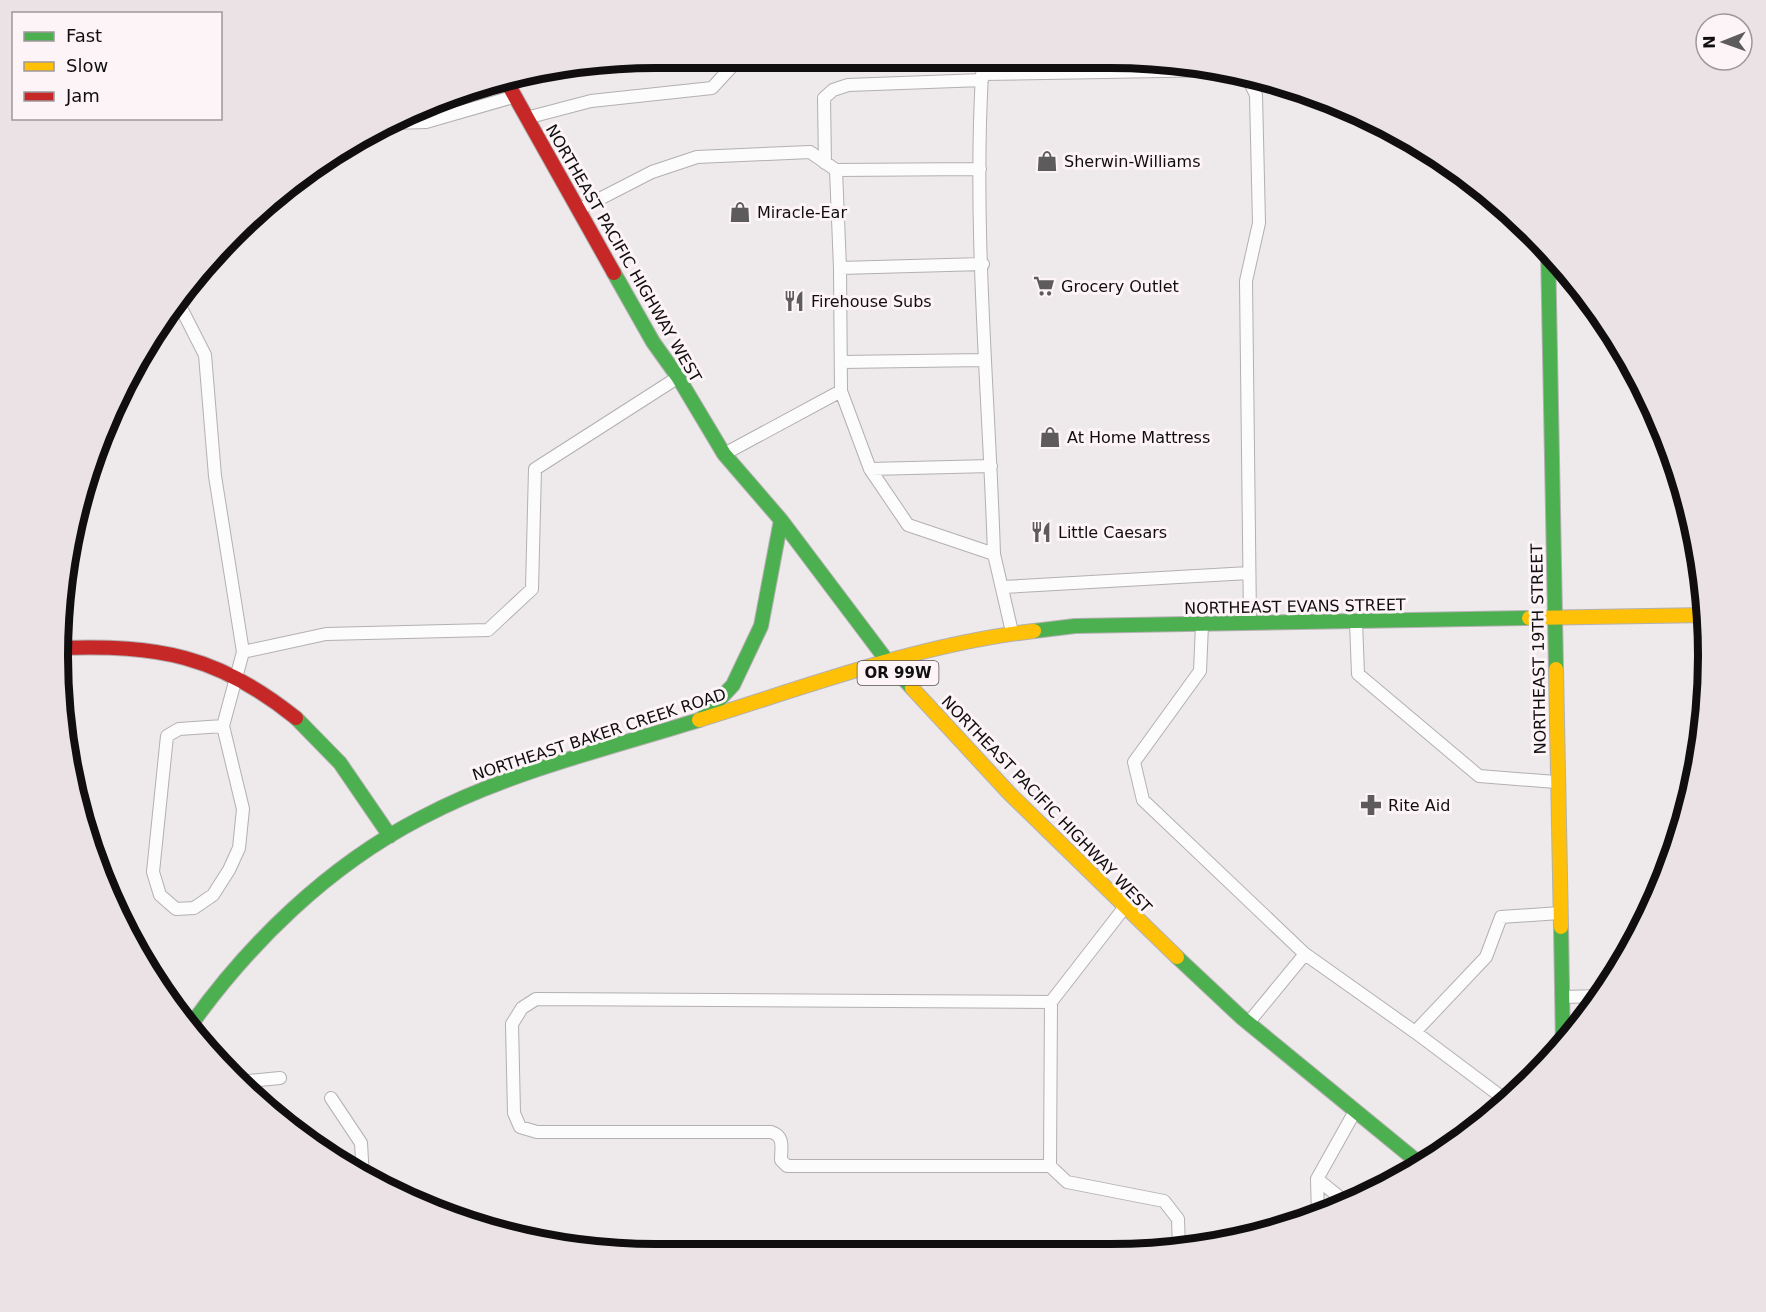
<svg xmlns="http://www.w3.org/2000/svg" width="1766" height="1312" viewBox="0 0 1766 1312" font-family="'DejaVu Sans',sans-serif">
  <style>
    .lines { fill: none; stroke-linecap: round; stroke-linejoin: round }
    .lane-casing { stroke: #b3b0b1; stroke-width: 14 }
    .fast-casing { stroke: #b3b0b1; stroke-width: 16 }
    .slow-casing { stroke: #b3b0b1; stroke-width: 16 }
    .jam-casing { stroke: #b3b0b1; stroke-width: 16 }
    .lane { stroke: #fcfcfc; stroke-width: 12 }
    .fast { stroke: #4caf50; stroke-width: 14 }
    .slow { stroke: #ffc107; stroke-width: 14 }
    .jam { stroke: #c62828; stroke-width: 14 }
    .labels { text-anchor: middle; stroke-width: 6; stroke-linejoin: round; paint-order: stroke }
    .shield { fill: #fdf4f7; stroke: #585355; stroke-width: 1.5 }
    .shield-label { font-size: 15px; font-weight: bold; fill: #110e0f }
    .poi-label { font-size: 16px; fill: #110e0f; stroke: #fdf4f7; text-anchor: start }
    .street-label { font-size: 16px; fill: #110e0f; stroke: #fdf4f7 }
    .rim { fill: none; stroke: #110e0f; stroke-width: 8 }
  </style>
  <rect width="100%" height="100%" fill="#eee9eb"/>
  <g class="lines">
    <defs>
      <path id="lane" d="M1239 73 1248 78 1256 95 1259 223 1246 281 1250 621
        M530 117 591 101 712 88 735 63V57
        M391 123 426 122 513 97
        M825 163 824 98 833 90 848 85 982 80
        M836 170 980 169
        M580 209 652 172 697 157 810 152 836 170 840 268 841 391 870 469 908 525 994 554 1012 632
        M840 268 983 264
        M177 300 205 355 215 476 243 652 223 726 243 809 239 848 229 870 213 895 194 908 176 909 160 895 153 872 167 736 179 729 223 726
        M841 362 985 360
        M726 453 841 391
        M870 469 991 466
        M994 554C989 395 973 233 982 74L1222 70
        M1003 587 1249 573
        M1356 622 1358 674 1479 776 1556 782
        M1202 625 1200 671 1134 762 1143 800 1305 954 1249 1022
        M243 652 326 634 488 630 532 589 535 469 677 378
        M1124 908 1051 1002 1050 1166 1067 1182 1164 1201 1178 1219 1179 1250
        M1305 954 1415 1032 1486 957 1501 917 1560 913
        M1563 997 1600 996
        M1415 1032 1507 1101
        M238 1082 280 1078
        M331 1098 361 1143 363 1178
        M1050 1166H787L781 1160C781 1148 785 1136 771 1132H537L520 1127 514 1113 512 1024 522 1008 536 999 1051 1002
        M1317 1179 1348 1204
        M1318 1215 1317 1179 1354 1113"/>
      <path id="fast" d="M1548 249 1556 669
        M614 273 653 342 678 377 724 454 781 520 888 662 912 688
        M1034 631 1075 626 1529 618
        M704 716 733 685 761 626 781 520
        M296 718 340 763 390 836
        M1561 927 1563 1047
        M1177 957 1241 1017 1419 1163
        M188 1029C248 944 328 866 421 818 508 772 606 749 699 720"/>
      <path id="slow" d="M1529 618 1707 615
        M1556 669 1561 927
        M912 688 1009 793 1177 957
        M699 720C808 686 920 644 1034 631"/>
      <path id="jam" d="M504 77 614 273
        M61 648C158 645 218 655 296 718"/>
    </defs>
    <use href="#lane" class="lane-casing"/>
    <use href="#fast" class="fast-casing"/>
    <use href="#slow" class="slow-casing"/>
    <use href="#jam" class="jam-casing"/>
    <use href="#lane" class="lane"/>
    <use href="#fast" class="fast"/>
    <use href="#slow" class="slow"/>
    <use href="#jam" class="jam"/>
  </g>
  <defs>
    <symbol id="shop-bare" viewBox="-9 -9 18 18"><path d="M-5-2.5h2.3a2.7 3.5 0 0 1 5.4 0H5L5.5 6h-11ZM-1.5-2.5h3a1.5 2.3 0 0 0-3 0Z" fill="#5e5b5c" stroke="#fdf4f7" stroke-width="2.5" paint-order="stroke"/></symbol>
    <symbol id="supermarket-bare" viewBox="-9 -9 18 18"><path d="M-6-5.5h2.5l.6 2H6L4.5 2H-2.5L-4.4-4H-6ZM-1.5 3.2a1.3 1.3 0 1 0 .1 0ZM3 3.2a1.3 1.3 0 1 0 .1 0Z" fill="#5e5b5c" stroke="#fdf4f7" stroke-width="2.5" paint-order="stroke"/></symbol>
    <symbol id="restaurant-bare" viewBox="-9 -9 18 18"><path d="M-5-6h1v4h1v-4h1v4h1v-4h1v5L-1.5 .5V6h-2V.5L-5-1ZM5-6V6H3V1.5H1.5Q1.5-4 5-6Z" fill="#5e5b5c" stroke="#fdf4f7" stroke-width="2.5" paint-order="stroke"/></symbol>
    <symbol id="pharmacy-bare" viewBox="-9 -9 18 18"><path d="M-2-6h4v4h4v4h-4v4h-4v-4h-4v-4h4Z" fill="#5e5b5c" stroke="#fdf4f7" stroke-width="2.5" paint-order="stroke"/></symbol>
  </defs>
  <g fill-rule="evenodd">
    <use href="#shop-bare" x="1032" y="146" width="30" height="30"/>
    <use href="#shop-bare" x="725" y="197" width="30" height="30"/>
    <use href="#supermarket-bare" x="1029" y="271" width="30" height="30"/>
    <use href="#restaurant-bare" x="779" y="286" width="30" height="30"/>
    <use href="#shop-bare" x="1035" y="422" width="30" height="30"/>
    <use href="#restaurant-bare" x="1026" y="517" width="30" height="30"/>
    <use href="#pharmacy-bare" x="1356" y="790" width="30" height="30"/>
  </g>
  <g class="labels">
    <rect class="shield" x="857.5" y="661" width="81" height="24" rx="4.5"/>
    <g class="shield-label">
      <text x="898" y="678">OR 99W</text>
    </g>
    <g class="poi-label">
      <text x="1064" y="167">Sherwin-Williams</text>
      <text x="757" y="218">Miracle-Ear</text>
      <text x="1061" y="292">Grocery Outlet</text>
      <text x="811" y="307">Firehouse Subs</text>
      <text x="1067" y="443">At Home Mattress</text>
      <text x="1058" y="538">Little Caesars</text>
      <text x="1388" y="811">Rite Aid</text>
    </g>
    <g class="street-label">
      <text transform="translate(624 253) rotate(60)" y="6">NORTHEAST PACIFIC HIGHWAY WEST</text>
      <text transform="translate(1295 606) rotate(-1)" y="6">NORTHEAST EVANS STREET</text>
      <text transform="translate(1538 649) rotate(-91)" y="6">NORTHEAST 19TH STREET</text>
      <text transform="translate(599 734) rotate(-18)" y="6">NORTHEAST BAKER CREEK ROAD</text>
      <text transform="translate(1047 804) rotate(46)" y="6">NORTHEAST PACIFIC HIGHWAY WEST</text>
    </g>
  </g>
  <path d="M0 0H1766V1312H0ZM656 68H1110A588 588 0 0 1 1698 656V656A588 588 0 0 1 1110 1244H656A588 588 0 0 1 68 656V656A588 588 0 0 1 656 68Z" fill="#eae2e4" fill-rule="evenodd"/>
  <path class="rim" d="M656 68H1110A588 588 0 0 1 1698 656V656A588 588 0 0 1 1110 1244H656A588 588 0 0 1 68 656V656A588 588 0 0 1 656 68Z"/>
  <rect x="12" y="12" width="210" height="108" fill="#fdf4f7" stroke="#9f989a" stroke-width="1.5"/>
  <rect x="24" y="32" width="30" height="9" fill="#4caf50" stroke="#9f989a" stroke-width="1.5"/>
  <text x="66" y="42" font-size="18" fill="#110e0f">Fast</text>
  <rect x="24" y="62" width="30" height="9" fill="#ffc107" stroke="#9f989a" stroke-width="1.5"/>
  <text x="66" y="72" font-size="18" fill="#110e0f">Slow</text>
  <rect x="24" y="92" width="30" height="9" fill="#c62828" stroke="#9f989a" stroke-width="1.5"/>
  <text x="66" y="102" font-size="18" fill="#110e0f">Jam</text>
  <g transform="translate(1724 42) rotate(269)"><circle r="28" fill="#fdf4f7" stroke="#9f989a" stroke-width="1.5"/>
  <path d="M0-4.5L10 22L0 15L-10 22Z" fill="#5e5b5c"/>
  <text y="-9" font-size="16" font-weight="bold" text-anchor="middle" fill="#110e0f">N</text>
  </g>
</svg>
